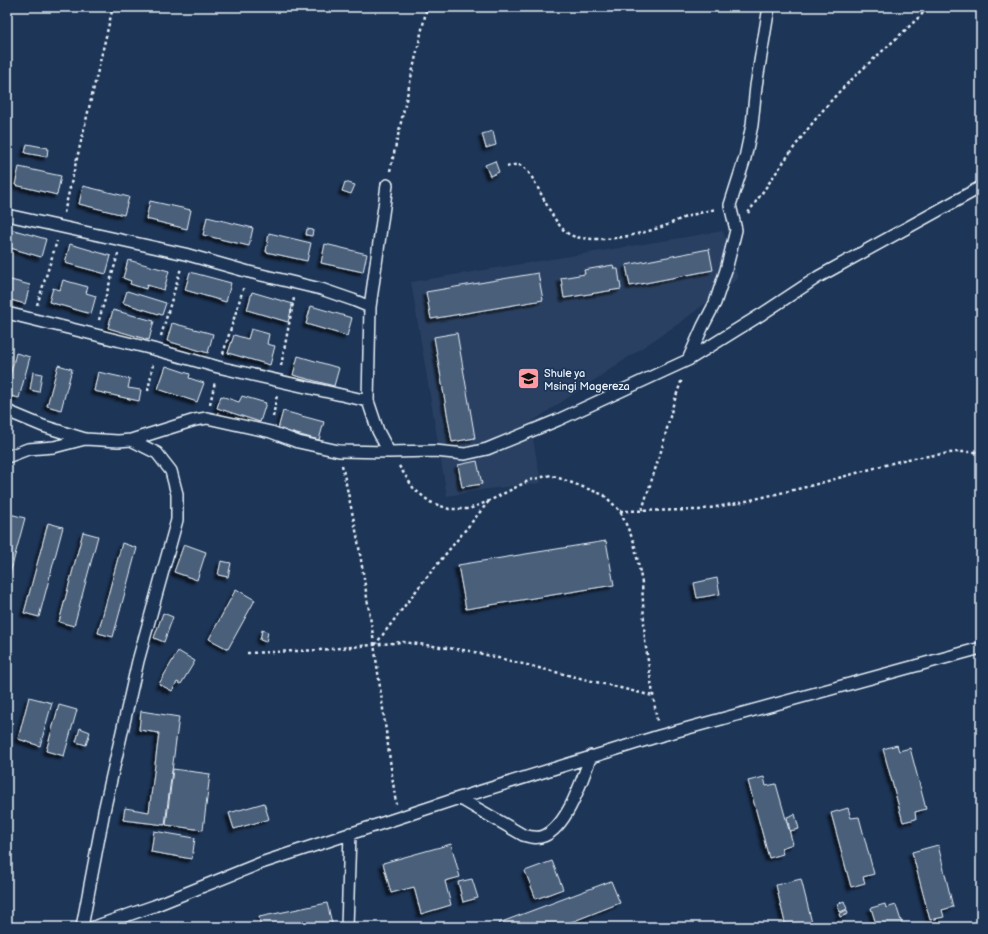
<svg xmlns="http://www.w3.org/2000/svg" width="988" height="934" viewBox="0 0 988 934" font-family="'Balsamiq Sans',sans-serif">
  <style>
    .built { fill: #2a4162 }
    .building { fill: #495e7a; stroke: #e8f1f8; filter: url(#shadow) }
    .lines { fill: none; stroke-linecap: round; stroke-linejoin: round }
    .service-casing { stroke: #e8f1f8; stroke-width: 14 }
    .path { stroke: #e8f1f8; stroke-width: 2.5; stroke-dasharray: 3 3; stroke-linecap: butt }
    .service { stroke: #1d3557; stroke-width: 11 }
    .labels { text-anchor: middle; stroke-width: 3.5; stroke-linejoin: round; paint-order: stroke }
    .poi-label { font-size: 11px; fill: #e8f1f8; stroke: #1d3557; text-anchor: start }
  </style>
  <defs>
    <filter id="shadow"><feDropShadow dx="-3.5" dy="3.5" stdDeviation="1" flood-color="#0009"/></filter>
  </defs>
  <rect width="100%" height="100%" fill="#1d3557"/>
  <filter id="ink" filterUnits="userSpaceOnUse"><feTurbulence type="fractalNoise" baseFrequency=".025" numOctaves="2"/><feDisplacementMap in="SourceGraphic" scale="8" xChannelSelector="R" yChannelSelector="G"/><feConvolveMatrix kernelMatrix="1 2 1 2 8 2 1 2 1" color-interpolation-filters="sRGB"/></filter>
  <g filter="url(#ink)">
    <path class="built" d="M723 231 738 278 681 322 530 423 541 483 487 489 447 496 411 282Z"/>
    <path class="building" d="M493 131 496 145 486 148 482 134Z
      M27 144 48 148 47 157 25 153Z
      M495 161 499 172 490 176 485 165Z
      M19 167 61 176 57 195 15 185Z
      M345 182 355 185 351 194 342 191Z
      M83 186 129 197 124 215 79 204Z
      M150 201 191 210 187 229 146 219Z
      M207 217 253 228 249 246 203 235Z
      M7 228 46 239 41 257 7 247Z
      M307 229 313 230 312 236 306 235Z
      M269 233 311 243 307 261 266 252Z
      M70 244 111 256 106 274 65 263Z
      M325 244 367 254 363 272 321 263Z
      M709 249 713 270 630 286 626 265Z
      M128 260 169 271 164 290 147 285 146 289 130 284 131 281 123 278Z
      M613 265 614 269H618L621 289 564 298 561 278 585 274 584 270Z
      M190 272 231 283 226 302 185 290Z
      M538 273 543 300 431 319 426 292Z
      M7 279 30 285 25 304 7 299Z
      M63 280 88 287 86 293 96 296 91 314 49 302 53 288 60 290Z
      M127 291 166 303 162 315 123 303Z
      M252 292 293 304 288 322 247 310Z
      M311 306 352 318 347 336 306 324Z
      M113 310 154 321 149 340 108 328Z
      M172 323 213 334 208 353 167 341Z
      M251 329 269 334 267 344 275 346 270 365 228 353 234 335 248 339Z
      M457 333 475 438 452 442 434 337Z
      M16 353 30 357 19 398 7 395V387Z
      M298 356 339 368 334 386 293 375Z
      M58 365 72 369 61 410 47 406Z
      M166 366 190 374 189 378 204 383 197 402 158 389Z
      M33 372 42 374 39 392 30 390Z
      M98 372 130 379 128 388 141 390 139 401 94 391Z
      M221 396 239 402 242 396 266 403 260 422 217 408Z
      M283 411 324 422 319 440 278 429Z
      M477 461 482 484 462 487 458 465Z
      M10 514 25 518 7 585V525Z
      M48 523 63 527 39 617 24 613Z
      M83 532 98 536 74 626 59 622Z
      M606 541 614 585 466 609 458 565Z
      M122 543 137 548 113 637 98 633Z
      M184 544 206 552 197 580 174 572Z
      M221 561 231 563 228 577 218 575Z
      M717 578 720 594 697 598 694 583Z
      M236 589 255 600 228 649 209 639Z
      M163 613 173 617 164 642 154 638Z
      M262 630 268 632 266 642 260 640Z
      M178 651 195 661 181 684 177 682 172 691 159 684Z
      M29 697 52 703 40 746 18 739Z
      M59 705 77 710 64 756 46 751Z
      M141 711 179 717 165 825 123 820 125 808 149 812 159 733 139 730Z
      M80 728 90 732 86 745 76 742Z
      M897 745 899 751 910 748 926 809 915 812 916 819 903 822 883 749Z
      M173 769 210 774 203 830 166 825Z
      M764 777 766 786 776 784 793 844 781 848 783 854 769 858 748 781Z
      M264 803 269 819 234 829 229 813Z
      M848 808 851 818 859 817 874 874 863 877 865 883 851 887 831 813Z
      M795 814 799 829 790 831 787 817Z
      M154 831 195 838 192 859 151 852Z
      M451 844 460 877 445 881 451 905 421 914 414 887 391 893 383 863Z
      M938 845 953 907 942 910 944 917 930 920 912 852Z
      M552 861 563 889 536 899 525 871Z
      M472 879 478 898 463 902 458 882Z
      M801 879 813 927H786L776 885Z
      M611 881 620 903 569 923 570 927H501L499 923Z
      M844 901 847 909 840 912 837 904Z
      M327 903 333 927H261L259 917Z
      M885 904 886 908 896 905 903 927H877L871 908Z
      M847 910 848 914 840 917 839 914Z"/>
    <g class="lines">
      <defs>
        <path id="service" d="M387 185 370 307 368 401 378 431 389 452
          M7 215 185 254 249 272 321 289 353 300 370 307
          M7 313 157 350 218 367 368 401
          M688 360 703 326 715 303 726 270 736 230 730 205 745 158 752 125 756 86 769 7
          M7 411 43 426 85 439 118 441 131 440 157 453 171 471 177 494V520L138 661 104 811 82 927
          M131 440 195 420 207 418 271 432 298 442 339 451 389 452 435 451 465 454 487 449 558 420 688 360 762 314 818 277 981 187
          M7 457 28 449 54 447 85 439
          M459 798 523 835C530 837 537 839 544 836 568 826 582 779 591 756
          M94 927 154 906 261 863 459 798 659 736 981 648
          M347 927 350 833"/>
      </defs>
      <use href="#service" class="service-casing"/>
      <path class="path" d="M507 167C510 166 516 164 519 165 537 169 550 232 576 237 604 243 640 235 667 225 674 222 682 218 689 216 698 213 707 211 716 209
        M390 171 427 7
        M64 213 113 7
        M748 213C777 172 804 130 838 93 867 63 900 37 929 7
        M37 305 57 241
        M99 320 118 254
        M161 336 181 268
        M223 354 244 286
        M281 366 294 298
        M148 391 153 364
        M210 404 215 382
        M273 417 277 395
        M342 465 357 535 372 629 396 804
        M399 466 414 489 430 502 449 509H469L489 501 530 480 551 475 604 495 620 511 634 542 642 583 645 641 657 721
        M642 510 662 448 673 405 682 379
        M620 511 699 510 738 503 806 487 907 459 957 452H981
        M375 645 422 583 489 501
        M247 653 320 650 403 642 470 651 653 696"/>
      <use href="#service" class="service"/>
    </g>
  </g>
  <defs>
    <symbol id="school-square" viewBox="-11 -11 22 22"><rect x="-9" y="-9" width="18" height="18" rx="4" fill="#ff9aa2" stroke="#1d3557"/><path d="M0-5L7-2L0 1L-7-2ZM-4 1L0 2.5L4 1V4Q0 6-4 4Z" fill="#111"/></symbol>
  </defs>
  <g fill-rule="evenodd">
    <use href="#school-square" x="516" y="366" width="25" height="25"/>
  </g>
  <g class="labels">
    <g class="poi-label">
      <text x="544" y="377">Shule ya<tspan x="544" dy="13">Msingi Magereza</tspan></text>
    </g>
  </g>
  <rect width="988" height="934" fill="none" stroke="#1d3557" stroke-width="24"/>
  <rect x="12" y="12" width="964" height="910" fill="none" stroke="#e8f1f8" stroke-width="1.5" filter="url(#ink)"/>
</svg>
